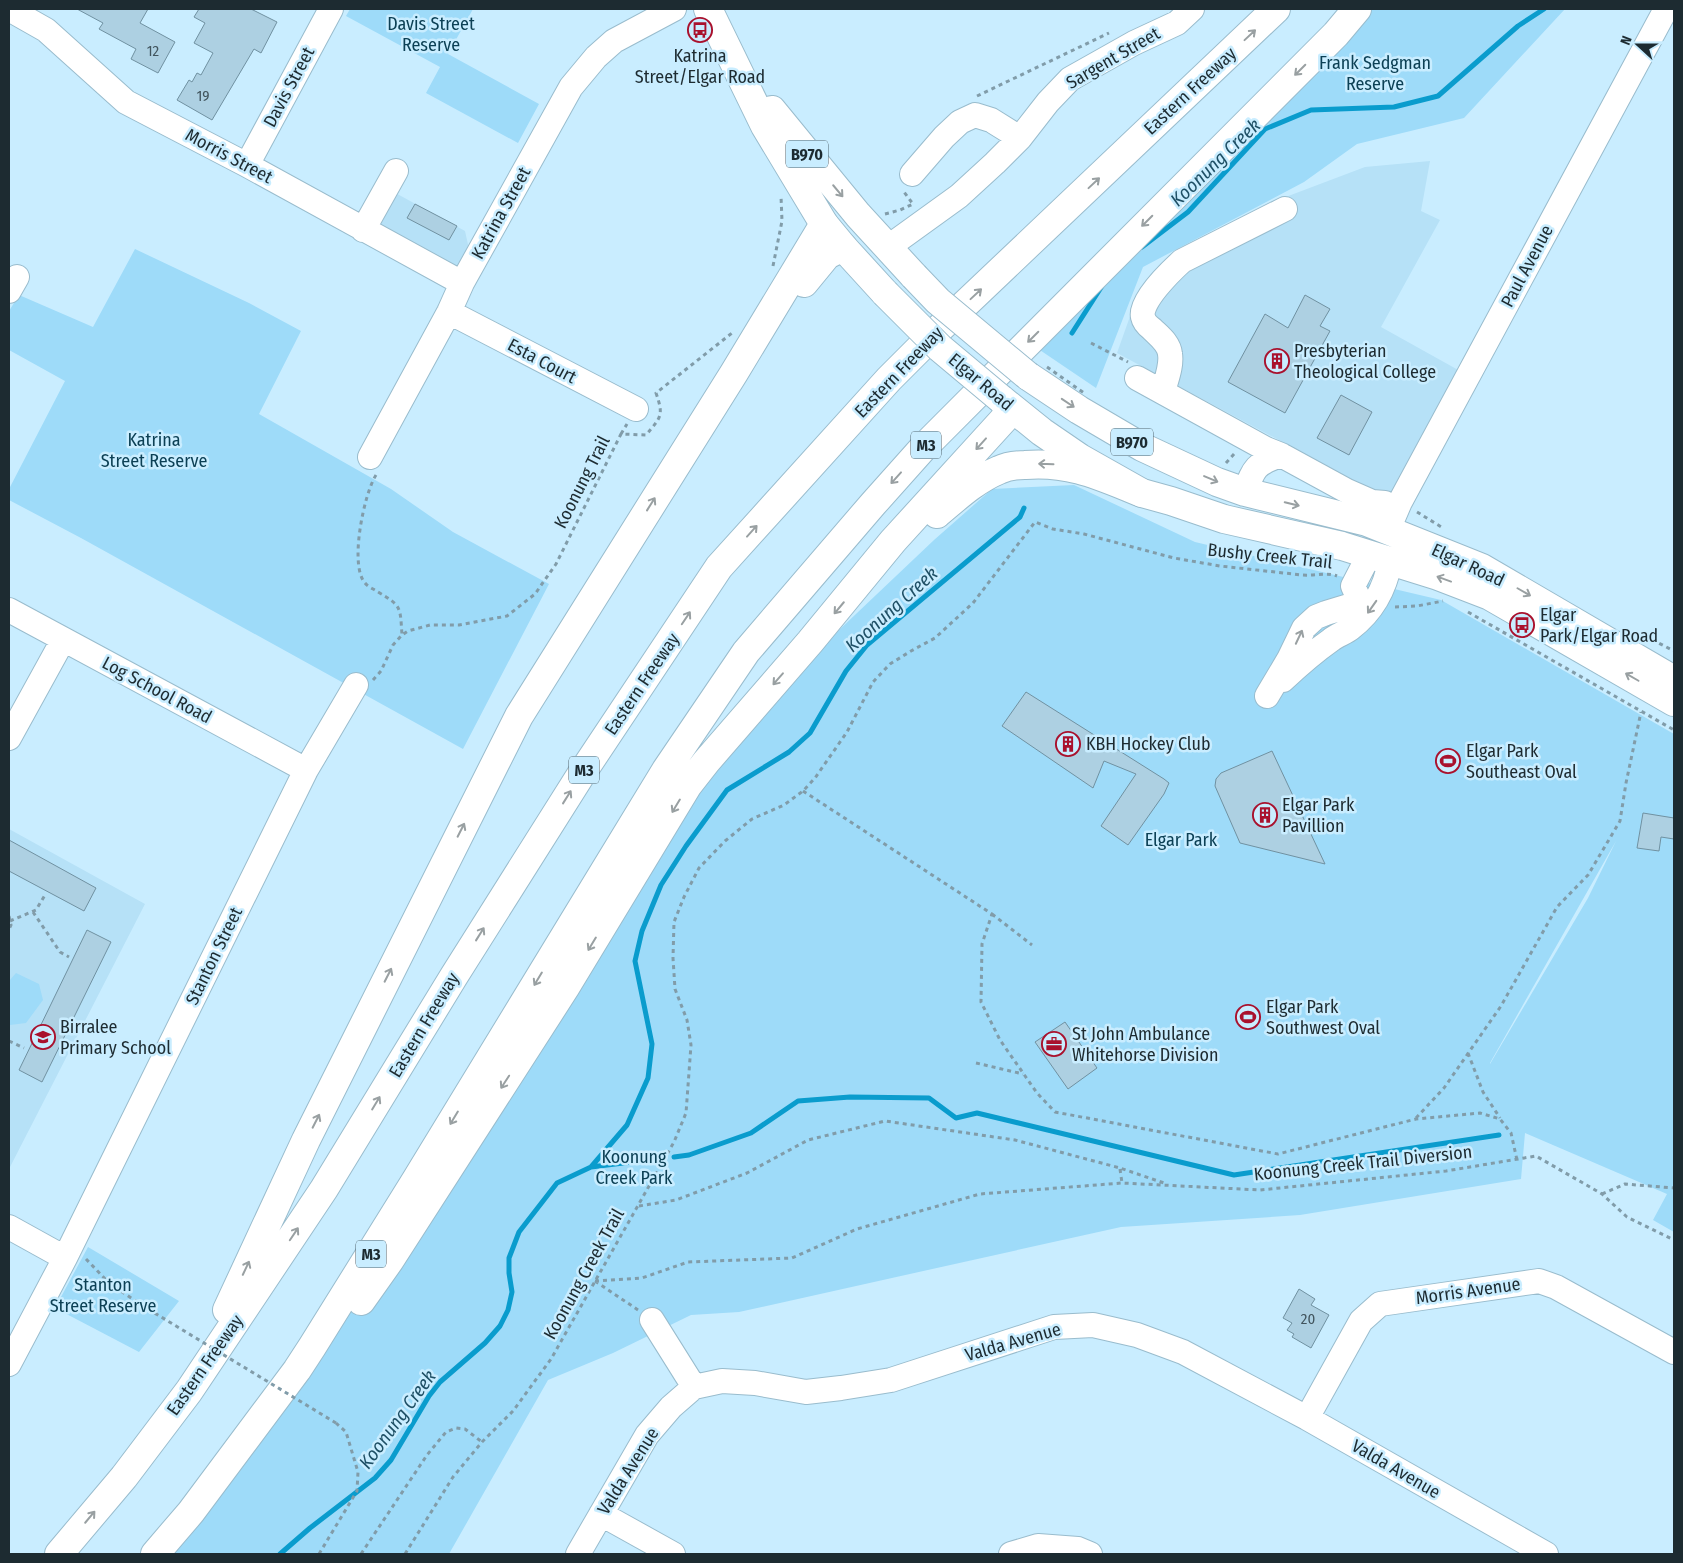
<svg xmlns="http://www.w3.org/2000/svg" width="1683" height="1563" viewBox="0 0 1683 1563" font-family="'Fira Sans Condensed',sans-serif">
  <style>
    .built { fill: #b6e1f7 }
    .green { fill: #9edbf9; fill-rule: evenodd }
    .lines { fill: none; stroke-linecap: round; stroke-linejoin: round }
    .stream { stroke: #0a9ccd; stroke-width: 5 }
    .building { fill: #add0e2; stroke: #7091a1 }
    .minor-casing { stroke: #99bccd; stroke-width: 26 }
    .major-casing { stroke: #99bccd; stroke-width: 30 }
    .highway-casing { stroke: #99bccd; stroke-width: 30 }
    .path { stroke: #819ca9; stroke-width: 3; stroke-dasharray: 4 4; stroke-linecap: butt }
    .minor { stroke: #fff; stroke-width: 24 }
    .major { stroke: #fff; stroke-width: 28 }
    .highway { stroke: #fff; stroke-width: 28 }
    .major-bridge-casing { stroke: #99bccd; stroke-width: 30; stroke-linecap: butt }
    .path-bridge { stroke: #819ca9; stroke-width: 3; stroke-dasharray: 4 4; stroke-linecap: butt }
    .major-bridge { stroke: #fff; stroke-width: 28 }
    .oneway { stroke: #99a0a2 }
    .labels { text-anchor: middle; stroke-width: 5; stroke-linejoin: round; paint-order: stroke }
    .number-label { font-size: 15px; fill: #41545d }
    .shield { fill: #c9edff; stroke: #51656f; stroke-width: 1 }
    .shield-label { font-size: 16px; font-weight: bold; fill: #1d2b31 }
    .park-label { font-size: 18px; fill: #0c4055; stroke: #c9edff }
    .poi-label { font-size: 18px; fill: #1d2b31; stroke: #c9edff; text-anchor: start }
    .street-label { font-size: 18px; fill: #1d2b31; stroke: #c9edff }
    .water-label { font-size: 19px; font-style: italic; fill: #1f5066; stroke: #c9edff }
  </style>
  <rect width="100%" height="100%" fill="#c9edff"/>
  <path class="built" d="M1430 161 1421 211 1440 220 1381 327 1460 371 1392 501 1117 353 1139 291 1166 263 1283 198 1365 167Z
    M390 190 465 231 469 249 456 273 370 227Z
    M9 829 145 904 9 1169Z"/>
  <path class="green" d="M350 9H473L448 54 539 104 518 143 426 93 440 67 346 16Z
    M1341 9H1565L1464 118 1357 144 1304 182 1143 267 1096 388 1028 342Z
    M135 249 249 303 301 331 259 414 391 489 453 532 549 584 463 749 81 538 9 500V489L65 381 9 350V311L19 295 93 327Z
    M1074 485 1195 542 1441 600 1674 734V1232L1653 1220 1667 1194 1525 1133 1521 1179 1300 1215 1121 1227 739 1312 691 1315 613 1353 548 1380 449 1554H172L633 865 780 686 934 540 992 489ZM1616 841 1588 898 1490 1064V1063Z
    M16 973 39 984 43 1000 26 1023 10 1025 9 1024V981Z
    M88 1247 179 1301 139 1352 55 1308Z"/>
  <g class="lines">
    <path class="stream" d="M1142 247 1188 212 1265 129 1311 110 1394 107 1438 96 1518 26 1544 9
      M1072 333 1102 286
      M674 1157 689 1155 751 1133 798 1101 850 1097 929 1098 956 1118 977 1113 1234 1175 1499 1135
      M591 1167 656 1159
      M280 1554 310 1528 375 1478 391 1460 429 1396 440 1382 485 1343 500 1326 508 1310 512 1292 509 1273V1258L519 1232 557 1183 591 1167 627 1125 648 1078 652 1044 635 961 642 931 661 885 686 846 727 790 789 752 810 733 846 671 867 645 1020 517 1024 508"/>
  </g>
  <path class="building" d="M77 9H148L140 23 175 42 158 73 131 59 136 49 99 29 103 23Z
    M199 9H251L277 22 261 53 254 49 212 120 177 100 189 80 192 82 197 73 201 75 213 53 194 43 205 23 194 17Z
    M415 204 457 226 449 240 407 218Z
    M1305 295 1330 309 1320 326 1330 331 1285 413 1228 382 1265 314 1288 328Z
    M1341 395 1372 412 1349 455 1317 438Z
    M1026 692 1164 779 1169 783 1164 794 1128 845 1101 826 1136 774 1104 761 1093 788 1002 726Z
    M1272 751 1325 864 1240 843 1215 786 1216 779 1221 773Z
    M1643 813 1674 818V839L1661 837 1659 851 1637 848Z
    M9 840 96 888 84 911 9 871Z
    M87 930 111 942 42 1082 19 1070Z
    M1065 1022 1097 1068 1068 1089 1035 1042Z
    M1299 1289 1315 1299 1311 1305 1329 1315 1311 1348 1292 1337 1294 1334 1287 1330 1292 1323 1283 1318Z"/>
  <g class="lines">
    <defs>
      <path id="minor" d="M9 9 46 30 126 102 247 165 462 283
        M247 165 331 9
        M912 174 944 137 960 122 975 115 991 120 1020 138
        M363 230 396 171
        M887 248 959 196 995 163 1020 138 1048 102 1070 79 1134 43 1177 23 1192 9
        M9 291 17 277
        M449 312 636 409
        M1137 378 1266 449 1281 455
        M1163 392C1166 380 1172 366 1170 354 1169 343 1159 336 1152 329 1148 326 1144 322 1143 317 1139 302 1171 271 1182 261L1285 209
        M370 457 449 312 462 283 571 87 596 57 614 41 674 9
        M1245 492C1254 468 1255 464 1281 455L1347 491 1372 502 1385 503 1396 511
        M1388 530 1400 502 1666 9
        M9 610 306 770
        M1283 680C1298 666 1314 652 1331 640 1337 635 1345 633 1351 628 1373 611 1385 589 1390 562
        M1267 696 1289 659 1304 628 1316 617 1326 613 1349 606 1355 603 1358 597 1353 586 1369 555
        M9 738 63 640
        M9 1227 65 1258
        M652 1320 694 1387
        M9 1364 65 1258 306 770 356 685
        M1307 1418 1361 1321 1380 1304 1539 1281 1556 1287 1674 1352
        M601 1514 673 1554
        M578 1554 647 1435 671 1407 694 1387 722 1381 755 1383 806 1392 841 1388 891 1380 1054 1327 1093 1325 1137 1335 1183 1352 1307 1418 1546 1554
        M1011 1554 1038 1546 1078 1549 1090 1554"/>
      <path id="major" d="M708 9 765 126 824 224 843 247 885 293
        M772 110 858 215 914 276
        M1028 376 1079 410 1142 447 1217 482 1245 492 1367 522 1482 568 1674 680
        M1001 399 1042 432 1080 458 1142 493 1171 501 1224 519 1342 546 1438 576 1490 596 1674 702"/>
      <path id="highway" d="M804 283 827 255 843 247
        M937 514C956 498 975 480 999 470 1007 466 1016 465 1025 465 1070 461 1102 477 1142 493
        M361 1301 390 1260 565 988 688 785 706 762 810 642 893 541 1005 418 1009 406
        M227 1310 306 1140 519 716 734 373 824 224
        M59 1554 124 1477 189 1391 324 1189 454 976 582 773 719 567 889 379 940 328 1276 9
        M155 1554 191 1512 297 1370 312 1347 416 1180 666 770 746 652 873 504 923 448 1336 34 1357 9"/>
    </defs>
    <use href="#minor" class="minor-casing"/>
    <use href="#major" class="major-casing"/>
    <use href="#highway" class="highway-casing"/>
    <path class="path" d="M977 96 1109 33
      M885 214 900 210 913 204 904 192
      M773 266 782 221 781 196
      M1091 343 1128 362
      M621 434 627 424
      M1226 463 1235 453
      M376 475C364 494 349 565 365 583 368 587 374 589 378 592 402 606 400 607 402 635
      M1417 512 1443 528
      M1395 607 1417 606 1443 601
      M1468 612 1674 730
      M1645 636 1674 651
      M373 680 381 671 393 645 402 635 408 631 430 625H459L507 616 535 594 556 564 621 434 646 435C661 417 664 416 656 393L732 333
      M803 791 992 914 982 944 981 1002 1000 1040 1037 1093 1055 1112 1278 1154 1416 1119 1480 1113 1500 1119 1511 1133 1517 1160
      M33 912 60 952 69 957
      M992 914 1032 945
      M9 916 11 925 9 929
      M10 921 36 910 45 895
      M9 1041 24 1048
      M1468 1053 1483 1092 1500 1118
      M976 1063 1023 1074
      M1416 1118 1444 1088 1501 1006 1557 907 1588 875 1620 821 1626 783 1641 712
      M1120 1169 1122 1183
      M1602 1194 1625 1184 1674 1188
      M639 1206 676 1200 747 1173 808 1140 885 1121 1015 1140 1120 1168 1164 1183
      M86 1259 110 1284 148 1309
      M595 1281 642 1278 688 1262 792 1258 857 1229 980 1194 1122 1183 1260 1190 1446 1171 1536 1156 1602 1194 1627 1217 1674 1240
      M595 1281 638 1310
      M319 1554 357 1491 358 1472 346 1432 336 1423
      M361 1554 427 1455 446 1432 456 1428 465 1429 482 1442
      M405 1554 453 1477 482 1442 513 1411 551 1359 674 1142 686 1113 691 1045 687 1020 675 989 673 958 674 922 684 897 699 868 725 841 752 819 784 805 803 791 815 778 847 732 873 682 890 664 911 651 935 638 973 603 1035 522 1053 529 1084 534 1174 558 1220 566 1302 575C1315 576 1326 572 1337 576"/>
    <use href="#minor" class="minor"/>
    <use href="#major" class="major"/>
    <use href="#highway" class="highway"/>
    <defs>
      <path id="major-bridge" d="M914 276 938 301 1028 376
        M885 293 940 348 1001 399"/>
    </defs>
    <use href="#major-bridge" class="major-bridge-casing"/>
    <path class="path-bridge" d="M1047 367 1084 393
      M148 1309 336 1423"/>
    <use href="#major-bridge" class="major-bridge"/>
  </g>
  <defs><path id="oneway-shaft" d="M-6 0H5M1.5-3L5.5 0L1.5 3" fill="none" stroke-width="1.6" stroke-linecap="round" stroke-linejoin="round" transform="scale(1.25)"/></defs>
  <g class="oneway">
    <use href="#oneway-shaft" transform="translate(1250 35) rotate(-43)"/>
    <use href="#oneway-shaft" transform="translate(1300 70) rotate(135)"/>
    <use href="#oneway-shaft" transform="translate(1094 183) rotate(-43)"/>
    <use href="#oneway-shaft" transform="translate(838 191) rotate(50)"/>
    <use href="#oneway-shaft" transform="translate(1147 221) rotate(135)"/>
    <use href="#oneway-shaft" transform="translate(976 294) rotate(-43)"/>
    <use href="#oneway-shaft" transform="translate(1033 337) rotate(135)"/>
    <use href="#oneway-shaft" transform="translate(1068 403) rotate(34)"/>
    <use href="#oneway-shaft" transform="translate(981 444) rotate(132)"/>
    <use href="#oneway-shaft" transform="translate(1046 464) rotate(-178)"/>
    <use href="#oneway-shaft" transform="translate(896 478) rotate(132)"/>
    <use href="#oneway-shaft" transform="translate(1211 479) rotate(23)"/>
    <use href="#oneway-shaft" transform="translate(651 504) rotate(-58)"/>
    <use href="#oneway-shaft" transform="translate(1292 504) rotate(14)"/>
    <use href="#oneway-shaft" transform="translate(752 531) rotate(-48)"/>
    <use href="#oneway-shaft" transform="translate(1444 579) rotate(-160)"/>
    <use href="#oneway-shaft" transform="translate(1524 592) rotate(30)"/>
    <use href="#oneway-shaft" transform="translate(1372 607) rotate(125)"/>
    <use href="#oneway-shaft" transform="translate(839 608) rotate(130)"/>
    <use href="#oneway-shaft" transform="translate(686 618) rotate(-56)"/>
    <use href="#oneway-shaft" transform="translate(1299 637) rotate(-65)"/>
    <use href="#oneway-shaft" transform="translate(1632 677) rotate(-150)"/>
    <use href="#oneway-shaft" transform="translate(778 679) rotate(131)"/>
    <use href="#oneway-shaft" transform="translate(567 797) rotate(-58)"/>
    <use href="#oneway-shaft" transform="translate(676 806) rotate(121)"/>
    <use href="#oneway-shaft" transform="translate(461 830) rotate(-63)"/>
    <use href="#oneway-shaft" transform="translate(480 934) rotate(-58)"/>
    <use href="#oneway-shaft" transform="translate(592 944) rotate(121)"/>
    <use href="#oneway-shaft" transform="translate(388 975) rotate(-63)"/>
    <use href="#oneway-shaft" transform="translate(538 979) rotate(121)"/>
    <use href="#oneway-shaft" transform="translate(505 1082) rotate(123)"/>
    <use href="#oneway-shaft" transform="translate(376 1103) rotate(-59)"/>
    <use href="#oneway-shaft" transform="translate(454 1118) rotate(121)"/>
    <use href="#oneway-shaft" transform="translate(316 1121) rotate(-63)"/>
    <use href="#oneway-shaft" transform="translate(294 1234) rotate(-56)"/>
    <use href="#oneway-shaft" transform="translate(246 1268) rotate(-65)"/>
    <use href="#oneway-shaft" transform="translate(90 1517) rotate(-50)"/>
  </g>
  <defs>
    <symbol id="bus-ring" viewBox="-11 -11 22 22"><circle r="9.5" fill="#c9edff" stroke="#a9112d" stroke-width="1.5"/><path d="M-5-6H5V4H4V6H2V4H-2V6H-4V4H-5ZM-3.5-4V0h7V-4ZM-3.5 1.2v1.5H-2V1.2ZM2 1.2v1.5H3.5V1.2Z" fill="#a9112d"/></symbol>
    <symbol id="building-ring" viewBox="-11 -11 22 22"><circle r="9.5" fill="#c9edff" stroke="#a9112d" stroke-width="1.5"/><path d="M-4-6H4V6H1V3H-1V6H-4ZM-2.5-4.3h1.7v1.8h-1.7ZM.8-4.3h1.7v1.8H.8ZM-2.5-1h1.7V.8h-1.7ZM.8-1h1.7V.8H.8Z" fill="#a9112d"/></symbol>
    <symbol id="stadium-ring" viewBox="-11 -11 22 22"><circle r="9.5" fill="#c9edff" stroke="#a9112d" stroke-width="1.5"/><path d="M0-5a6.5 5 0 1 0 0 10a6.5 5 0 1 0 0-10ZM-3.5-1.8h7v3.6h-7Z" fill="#a9112d"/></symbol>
    <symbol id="school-ring" viewBox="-11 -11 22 22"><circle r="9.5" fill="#c9edff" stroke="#a9112d" stroke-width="1.5"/><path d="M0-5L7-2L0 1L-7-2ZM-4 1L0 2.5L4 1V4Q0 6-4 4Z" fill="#a9112d"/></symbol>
    <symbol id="office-ring" viewBox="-11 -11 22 22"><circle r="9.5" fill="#c9edff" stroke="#a9112d" stroke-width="1.5"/><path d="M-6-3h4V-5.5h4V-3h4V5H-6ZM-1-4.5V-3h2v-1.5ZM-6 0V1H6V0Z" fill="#a9112d"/></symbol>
  </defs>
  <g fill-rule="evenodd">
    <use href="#bus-ring" x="686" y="16" width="28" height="28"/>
    <use href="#building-ring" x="1263" y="347" width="28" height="28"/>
    <use href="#bus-ring" x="1508" y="611" width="28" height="28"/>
    <use href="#building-ring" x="1054" y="730" width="28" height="28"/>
    <use href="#stadium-ring" x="1434" y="747" width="28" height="28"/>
    <use href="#building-ring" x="1251" y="801" width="28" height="28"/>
    <use href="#stadium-ring" x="1234" y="1003" width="28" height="28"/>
    <use href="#school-ring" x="29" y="1023" width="28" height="28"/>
    <use href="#office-ring" x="1040" y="1030" width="28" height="28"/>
  </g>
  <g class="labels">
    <g class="number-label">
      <text x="153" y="56">12</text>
      <text x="203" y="101">19</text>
      <text x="1308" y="1324">20</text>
    </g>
    <g class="shield">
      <rect x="786" y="140.5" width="42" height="27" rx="4"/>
      <rect x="1111" y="428.5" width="42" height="27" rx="4"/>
      <rect x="911" y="431.5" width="30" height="27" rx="4"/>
      <rect x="569" y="756.5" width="30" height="27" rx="4"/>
      <rect x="356" y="1240.5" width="30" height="27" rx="4"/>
    </g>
    <g class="shield-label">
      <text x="807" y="160">B970</text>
      <text x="1132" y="448">B970</text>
      <text x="926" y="451">M3</text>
      <text x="584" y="776">M3</text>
      <text x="371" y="1260">M3</text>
    </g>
    <g class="park-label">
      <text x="431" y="30">Davis Street<tspan x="431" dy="21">Reserve</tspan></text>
      <text x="1375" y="69">Frank Sedgman<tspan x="1375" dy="21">Reserve</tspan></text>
      <text x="154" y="446">Katrina<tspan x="154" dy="21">Street Reserve</tspan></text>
      <text x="1181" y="846">Elgar Park</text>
      <text x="634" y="1163">Koonung<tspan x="634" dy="21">Creek Park</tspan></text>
      <text x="103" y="1291">Stanton<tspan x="103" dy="21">Street Reserve</tspan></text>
    </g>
    <g class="poi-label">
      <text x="700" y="62" text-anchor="middle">Katrina<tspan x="700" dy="21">Street/Elgar Road</tspan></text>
      <text x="1294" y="357">Presbyterian<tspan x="1294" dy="21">Theological College</tspan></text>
      <text x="1540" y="621">Elgar<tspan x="1540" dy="21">Park/Elgar Road</tspan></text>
      <text x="1086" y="750">KBH Hockey Club</text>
      <text x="1466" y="757">Elgar Park<tspan x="1466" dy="21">Southeast Oval</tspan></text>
      <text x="1282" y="811">Elgar Park<tspan x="1282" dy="21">Pavillion</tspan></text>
      <text x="1266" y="1013">Elgar Park<tspan x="1266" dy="21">Southwest Oval</tspan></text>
      <text x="60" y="1033">Birralee<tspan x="60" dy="21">Primary School</tspan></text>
      <text x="1072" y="1040">St John Ambulance<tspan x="1072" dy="21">Whitehorse Division</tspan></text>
    </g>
    <g class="street-label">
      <text transform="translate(1113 58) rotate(-30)" y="6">Sargent Street</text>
      <text transform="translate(289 87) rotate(-62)" y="6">Davis Street</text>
      <text transform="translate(1190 91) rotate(-43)" y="6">Eastern Freeway</text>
      <text transform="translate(229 156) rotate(28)" y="6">Morris Street</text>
      <text transform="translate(501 213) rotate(-61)" y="6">Katrina Street</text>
      <text transform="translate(1527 266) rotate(-62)" y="6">Paul Avenue</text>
      <text transform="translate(542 361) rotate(28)" y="6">Esta Court</text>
      <text transform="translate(899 372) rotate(-46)" y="6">Eastern Freeway</text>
      <text transform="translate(981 382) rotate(40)" y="6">Elgar Road</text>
      <text transform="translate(582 482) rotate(-63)" y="6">Koonung Trail</text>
      <text transform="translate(1270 556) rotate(6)" y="6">Bushy Creek Trail</text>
      <text transform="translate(1468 565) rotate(25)" y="6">Elgar Road</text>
      <text transform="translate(642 684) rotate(-56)" y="6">Eastern Freeway</text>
      <text transform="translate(157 690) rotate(28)" y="6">Log School Road</text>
      <text transform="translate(214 956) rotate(-64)" y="6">Stanton Street</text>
      <text transform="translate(424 1025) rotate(-59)" y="6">Eastern Freeway</text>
      <text transform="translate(1363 1163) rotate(-6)" y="6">Koonung Creek Trail Diversion</text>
      <text transform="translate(584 1274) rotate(-61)" y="6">Koonung Creek Trail</text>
      <text transform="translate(1468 1291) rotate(-8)" y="6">Morris Avenue</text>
      <text transform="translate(1013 1342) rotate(-16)" y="6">Valda Avenue</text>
      <text transform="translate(205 1365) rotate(-55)" y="6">Eastern Freeway</text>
      <text transform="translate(1396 1469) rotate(30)" y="6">Valda Avenue</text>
      <text transform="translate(628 1471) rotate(-58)" y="6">Valda Avenue</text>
    </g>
    <g class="water-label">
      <text transform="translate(1215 162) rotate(-44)" y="7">Koonung Creek</text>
      <text transform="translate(891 609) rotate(-42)" y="7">Koonung Creek</text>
      <text transform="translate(397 1419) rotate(-54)" y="7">Koonung Creek</text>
    </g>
  </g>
  <rect width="1683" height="1563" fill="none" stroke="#1d2b31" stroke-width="20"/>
  <g transform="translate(1638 45) rotate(291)" stroke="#c9edff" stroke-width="4" paint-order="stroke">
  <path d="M0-4L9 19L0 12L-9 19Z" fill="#1d2b31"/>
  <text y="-8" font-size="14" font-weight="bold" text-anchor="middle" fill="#1d2b31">N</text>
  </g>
</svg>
